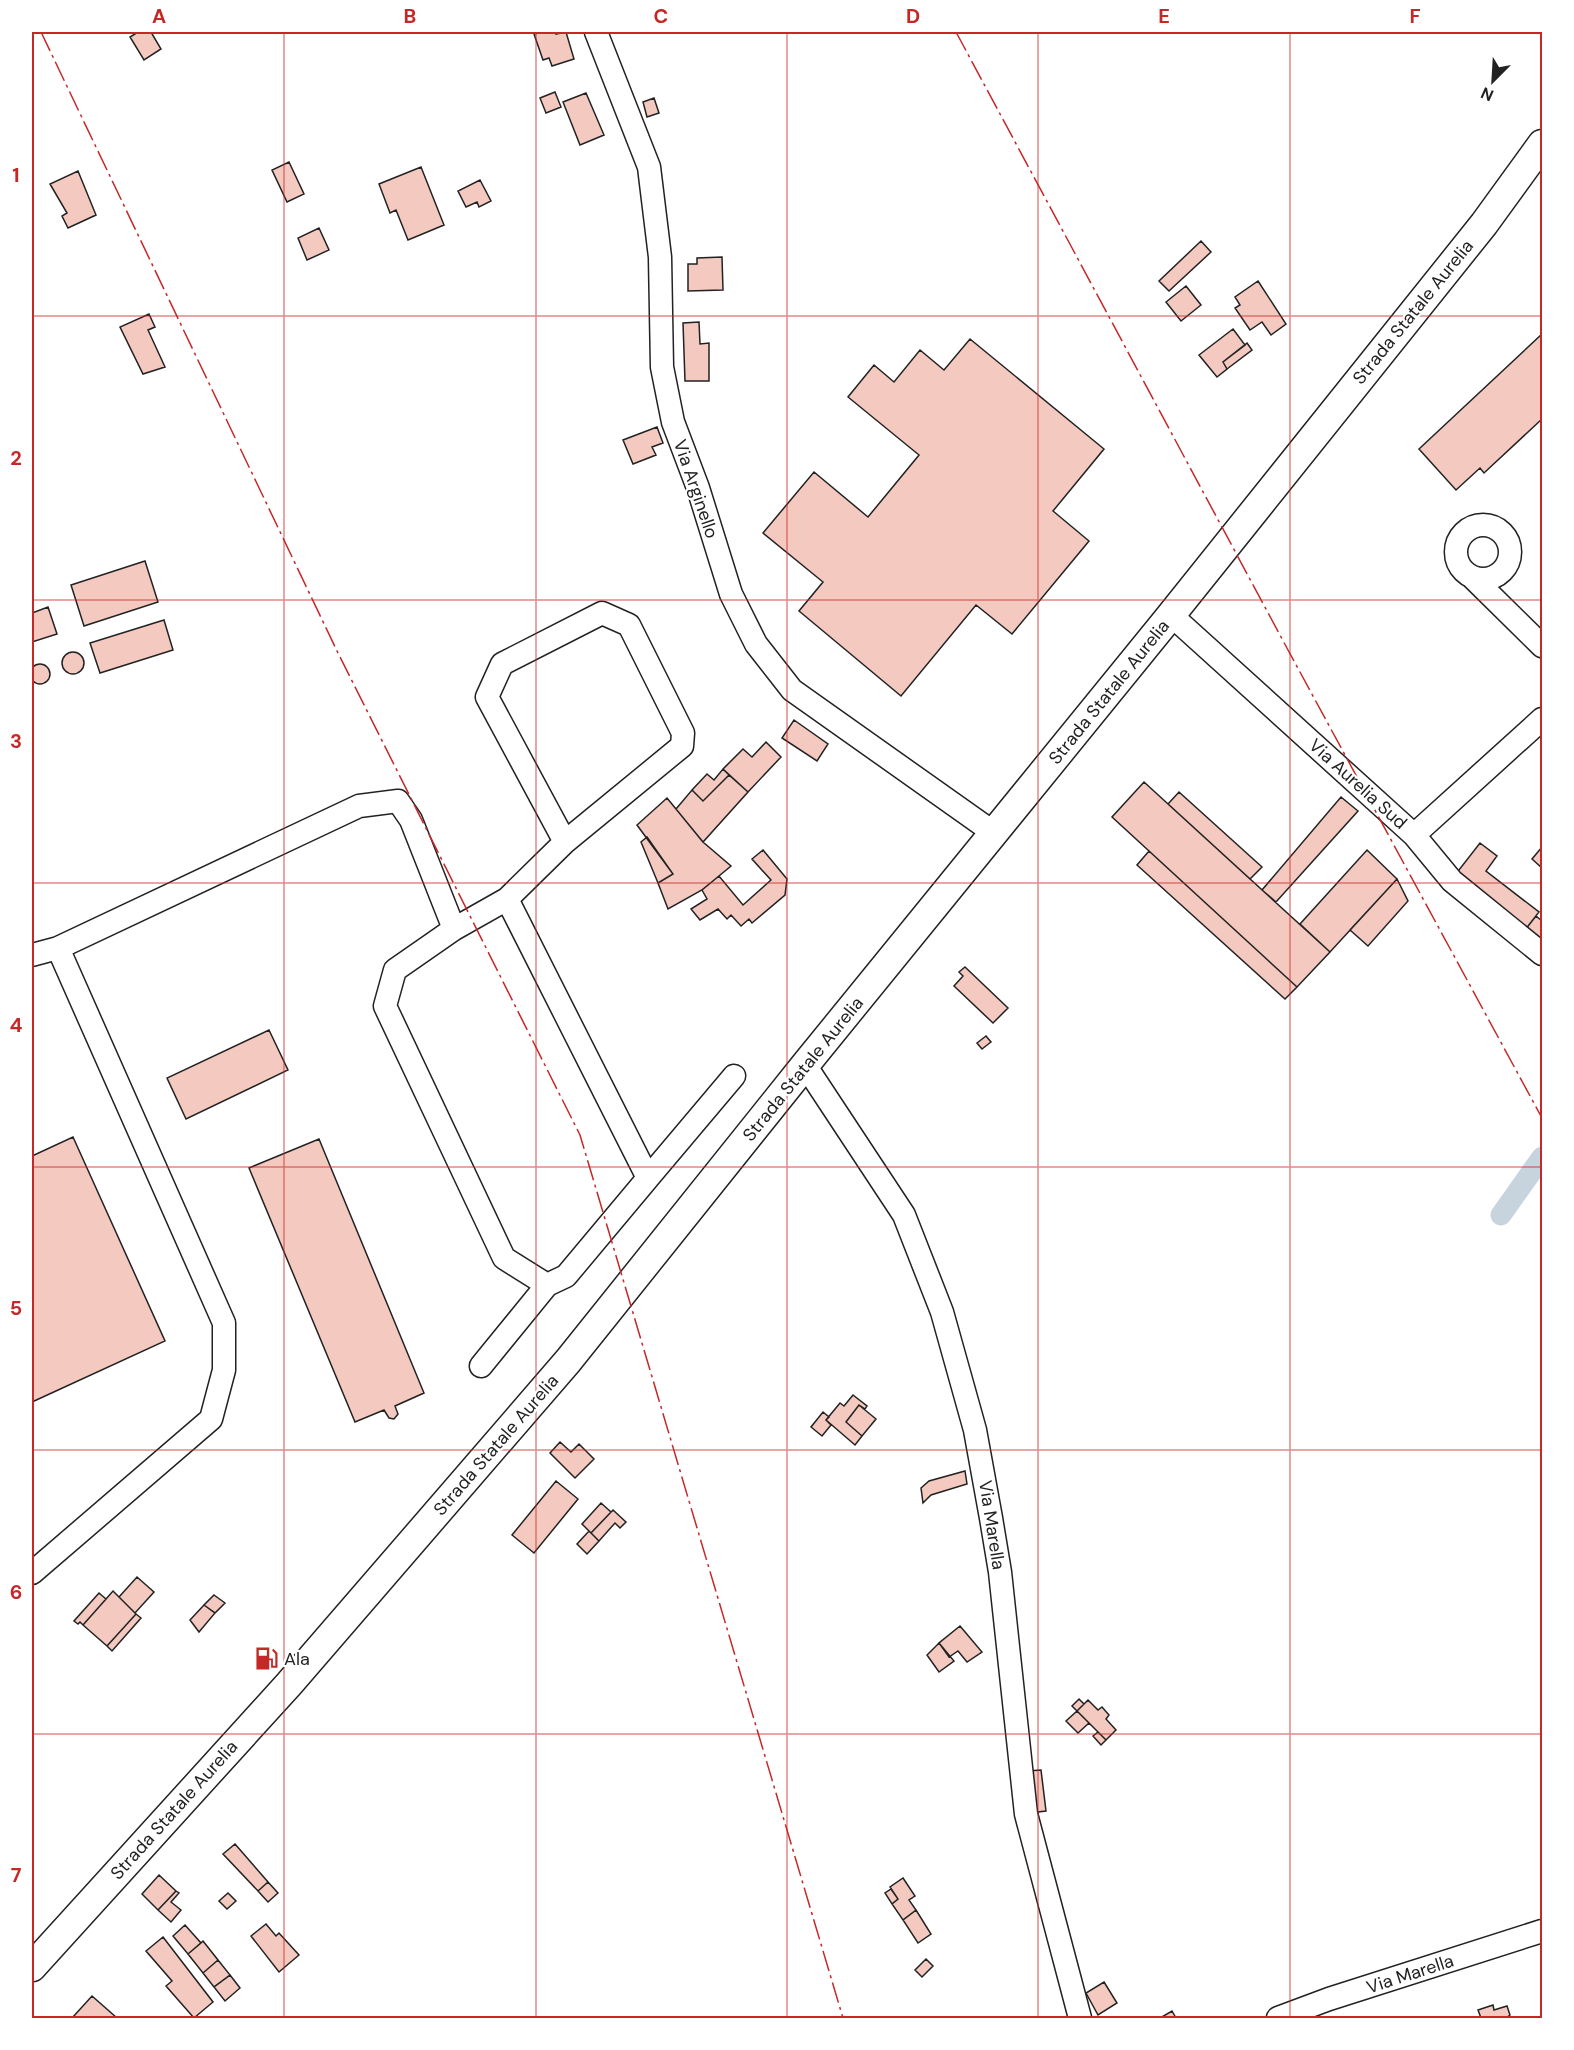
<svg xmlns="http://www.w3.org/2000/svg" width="1574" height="2050" viewBox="0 0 1574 2050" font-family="'DM Sans',sans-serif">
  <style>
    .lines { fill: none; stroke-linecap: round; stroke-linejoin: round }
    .canal { stroke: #c7d3dd; stroke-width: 21 }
    .building { fill: #f3c9c0; stroke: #222; stroke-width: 1.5 }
    .minor-casing { stroke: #222; stroke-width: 25 }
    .major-casing { stroke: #222; stroke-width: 31 }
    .minor { stroke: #fff; stroke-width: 22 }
    .major { stroke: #fff; stroke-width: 28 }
    .power { stroke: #c62828; stroke-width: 1.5; stroke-dasharray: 21 4.5 3 4.5; stroke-linecap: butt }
    .grid { fill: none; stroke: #c62828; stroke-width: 1.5; stroke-opacity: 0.55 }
    .labels { text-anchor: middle; stroke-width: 4.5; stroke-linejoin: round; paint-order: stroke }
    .street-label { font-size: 18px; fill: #222; stroke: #fff }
    .poi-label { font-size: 18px; fill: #222; stroke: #fff; text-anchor: start }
    .neatline { fill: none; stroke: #c62828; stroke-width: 2 }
    .grid-label { font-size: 20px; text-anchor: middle; font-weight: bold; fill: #c62828 }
  </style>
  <rect width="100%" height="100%" fill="#fff"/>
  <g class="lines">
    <path class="canal" d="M1501 1215 1542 1157"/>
  </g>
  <path class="building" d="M138 32H151L161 49 144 60 130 37Z
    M542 32H556V34L566 32 574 59 552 66 549 58 543 60 534 34Z
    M555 92 561 107 546 113 540 98Z
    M586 93 604 135 580 145 563 102Z
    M654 98 659 113 647 117 643 102Z
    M289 162 304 194 287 202 272 170Z
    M421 167 444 225 408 240 396 210 390 213 379 184Z
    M78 171 96 215 68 228 62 216 67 213 50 184Z
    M480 180 491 201 479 207 477 202 466 207 458 191Z
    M319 228 329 250 307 260 298 238Z
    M1201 241 1211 252 1169 291 1159 281Z
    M722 257 723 290 688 291V264H697V258Z
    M1258 281 1286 324 1271 335 1262 322 1250 330 1235 308 1240 305 1235 297Z
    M1186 286 1201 305 1181 321 1166 302Z
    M149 314 155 327 148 330 165 367 143 374 120 327Z
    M699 322 700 344 709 343V381H685L683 323Z
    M1233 329 1245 345 1223 362 1227 369 1217 377 1199 355Z
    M1542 334V419L1484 473 1480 468 1456 490 1419 449Z
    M970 339 1104 449 1053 511 1089 541 1012 634 976 605 901 696 799 611 823 582 763 533 814 472 868 517 919 455 848 397 874 365 894 382 920 350 944 370Z
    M1247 343 1252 350 1227 369 1223 362Z
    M657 427 663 443 652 447 656 455 633 464 623 440Z
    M145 561 158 602 84 626 71 585Z
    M48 607 57 634 32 642V613Z
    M164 620 173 650 100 673 90 643Z
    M62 663a11 11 0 1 1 22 0a11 11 0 1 1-22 0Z
    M30 674a10 10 0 1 1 20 0a10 10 0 1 1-20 0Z
    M794 720 828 744 817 761 782 738Z
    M766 742 781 757 748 792 723 769 743 749 752 757Z
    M723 769 729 775 703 801 692 790 707 774 714 780Z
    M729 775 748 792 703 842 676 809 692 790 703 801Z
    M1144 782 1330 952 1297 987 1112 817Z
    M1179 792 1262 867 1250 879 1168 804Z
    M1341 797 1358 811 1276 902 1262 890Z
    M667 798 703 842 731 866 702 890 668 909 658 883 673 874 637 825Z
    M647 837 673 874 658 883 641 842Z
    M1480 843 1497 856 1486 871 1539 912 1525 930 1455 875Z
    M1542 847V868L1532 859Z
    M763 850 787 879 785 895 752 923 749 919 741 926 731 915 727 919 718 909 700 920 691 909 707 899 702 890 719 876 743 905 771 880 752 859Z
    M1367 850 1397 879 1330 952 1300 924Z
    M1149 851 1297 987 1285 999 1137 865Z
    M1397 879 1408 901 1368 946 1350 930Z
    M1536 916 1542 921V942L1525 930Z
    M965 967 1008 1008 993 1023 954 986 963 976 959 972Z
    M269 1030 288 1070 186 1119 167 1078Z
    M986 1036 991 1042 982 1049 977 1043Z
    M73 1137 165 1341 32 1402V1156Z
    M319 1139 424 1393 395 1406 398 1414 394 1419 389 1418 384 1410 355 1422 249 1168Z
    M853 1395 867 1406 865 1409 859 1405 846 1422 862 1436 855 1445 826 1420 840 1403 844 1406Z
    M859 1405 876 1419 862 1436 846 1422Z
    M823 1412 829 1417 826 1420 831 1425 822 1436 811 1427Z
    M560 1442 571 1452 579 1444 594 1459 575 1478 550 1453Z
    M965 1471 967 1484 931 1495 923 1503 921 1488 929 1481Z
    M556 1481 578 1499 534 1553 512 1535Z
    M601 1503 611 1512 591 1533 582 1524Z
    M613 1510 626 1522 620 1528 615 1523 599 1541 591 1533Z
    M589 1531 599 1541 587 1554 577 1544Z
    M137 1577 154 1592 135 1613 119 1597Z
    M113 1591 136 1614 107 1646 83 1625Z
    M99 1593 106 1599 83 1625 80 1622 78 1624 74 1621Z
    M214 1595 225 1603 215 1613 204 1605Z
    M204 1605 215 1613 199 1632 190 1620Z
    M136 1614 141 1618 112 1651 107 1646Z
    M960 1626 982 1652 967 1662 958 1651 949 1657 939 1643Z
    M939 1643 954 1661 939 1672 927 1655Z
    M1079 1699 1084 1704 1077 1711 1072 1706Z
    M1088 1700 1098 1710 1102 1707 1109 1715 1106 1719 1116 1730 1106 1740 1077 1711Z
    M1077 1711 1089 1723 1078 1733 1066 1721Z
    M1098 1732 1106 1740 1101 1745 1093 1736Z
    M1041 1770 1046 1811 1038 1812V1816L1027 1771Z
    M235 1844 268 1882 258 1891 223 1854Z
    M159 1875 176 1891 158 1910 142 1894Z
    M903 1878 915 1896 909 1900 916 1910 903 1920 892 1904 898 1899 890 1887Z
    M268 1882 278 1893 268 1902 258 1891Z
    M891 1889 898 1899 892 1904 885 1893Z
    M176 1891 179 1893 171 1902 181 1910 171 1922 158 1910Z
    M228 1893 236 1901 227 1909 219 1901Z
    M916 1910 931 1934 918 1943 903 1920Z
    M266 1924 276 1936 279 1933 299 1955 279 1972 251 1936Z
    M185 1925 201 1943 188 1954 173 1936Z
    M163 1937 213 2002 194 2018 166 1986 172 1981 146 1951Z
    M203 1941 218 1960 203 1973 188 1954Z
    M926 1959 933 1966 922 1977 915 1970Z
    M218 1960 230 1975 214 1987 203 1973Z
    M230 1975 240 1988 225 2001 214 1987Z
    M1104 1982 1117 2003 1098 2015 1086 1993Z
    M92 1996 117 2018H72Z
    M1493 2005 1494 2010 1507 2006 1510 2015 1506 2018H1481L1478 2010Z
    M1172 2011 1176 2018H1160Z"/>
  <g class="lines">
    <defs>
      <path id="minor" d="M596 32 649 167 660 257 662 367 673 422 698 488 731 594 756 644 792 690 994 833
        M1456 552a27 27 0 1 1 54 0a27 27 0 1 1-54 0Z
        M1472 577 1542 646
        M1171 615 1414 835 1452 881 1542 954
        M1414 835 1542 719
        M507 899 454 929 395 970 385 1006 504 1258 547 1285
        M32 955 58 948
        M805 1065 904 1215 942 1312 975 1430 991 1518 1000 1572 1026 1814 1080 2018
        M648 1178 734 1076
        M481 1366 547 1285 566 1276 648 1178 507 899 565 842 682 746 683 733 629 625 602 613 502 664 487 697 565 842
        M32 1573 211 1419 224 1370V1323L58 948 359 806 398 801 411 820 454 929
        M1278 2018 1329 1999 1542 1931"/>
      <path id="major" d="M32 1967 289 1684 568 1361 805 1065 1171 615 1484 224 1542 144"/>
    </defs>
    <use href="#minor" class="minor-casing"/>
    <use href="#major" class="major-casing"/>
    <use href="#minor" class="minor"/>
    <use href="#major" class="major"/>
    <path class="power" d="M41 32 338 653 580 1135 843 2018
      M956 32 1288 650 1542 1118"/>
  </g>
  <path class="grid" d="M284 32V2018M536 32V2018M787 32V2018M1038 32V2018M1290 32V2018M32 316H1542M32 600H1542M32 883H1542M32 1167H1542M32 1450H1542M32 1734H1542"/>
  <defs>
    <symbol id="fuel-bare" viewBox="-9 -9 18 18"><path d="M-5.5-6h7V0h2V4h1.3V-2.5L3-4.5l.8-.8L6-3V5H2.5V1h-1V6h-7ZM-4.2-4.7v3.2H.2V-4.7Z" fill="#c62828" stroke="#fff" stroke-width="2.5" paint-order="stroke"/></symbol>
  </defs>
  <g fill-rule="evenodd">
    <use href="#fuel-bare" x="250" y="1642" width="33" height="33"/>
  </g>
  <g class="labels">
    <g class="street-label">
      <text transform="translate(1413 312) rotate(-51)" y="6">Strada Statale Aurelia</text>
      <text transform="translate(696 489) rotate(71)" y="6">Via Arginello</text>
      <text transform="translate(1109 692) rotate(-51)" y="6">Strada Statale Aurelia</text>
      <text transform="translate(1358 784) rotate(42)" y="6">Via Aurelia Sud</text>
      <text transform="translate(803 1069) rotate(-51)" y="6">Strada Statale Aurelia</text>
      <text transform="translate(496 1445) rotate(-49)" y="6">Strada Statale Aurelia</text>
      <text transform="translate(992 1525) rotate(81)" y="6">Via Marella</text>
      <text transform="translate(174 1810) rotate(-48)" y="6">Strada Statale Aurelia</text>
      <text transform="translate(1410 1974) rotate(-18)" y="6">Via Marella</text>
    </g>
    <g class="poi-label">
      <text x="284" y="1665">Ala</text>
    </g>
  </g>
  <rect width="1574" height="2050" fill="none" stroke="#ffffff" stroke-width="66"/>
  <g transform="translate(1493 81) rotate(204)" stroke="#ffffff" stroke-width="4.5" paint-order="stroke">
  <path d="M0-4.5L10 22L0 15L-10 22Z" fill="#222222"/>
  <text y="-9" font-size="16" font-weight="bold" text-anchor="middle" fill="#222222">N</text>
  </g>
  <rect x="33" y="33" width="1508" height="1984" class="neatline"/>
  <g class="grid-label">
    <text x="159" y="23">A</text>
    <text x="410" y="23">B</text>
    <text x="661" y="23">C</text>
    <text x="913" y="23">D</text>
    <text x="1164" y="23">E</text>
    <text x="1415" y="23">F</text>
    <text x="16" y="182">1</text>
    <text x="16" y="465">2</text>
    <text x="16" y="748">3</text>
    <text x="16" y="1032">4</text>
    <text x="16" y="1315">5</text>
    <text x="16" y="1599">6</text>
    <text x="16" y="1882">7</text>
  </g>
</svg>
